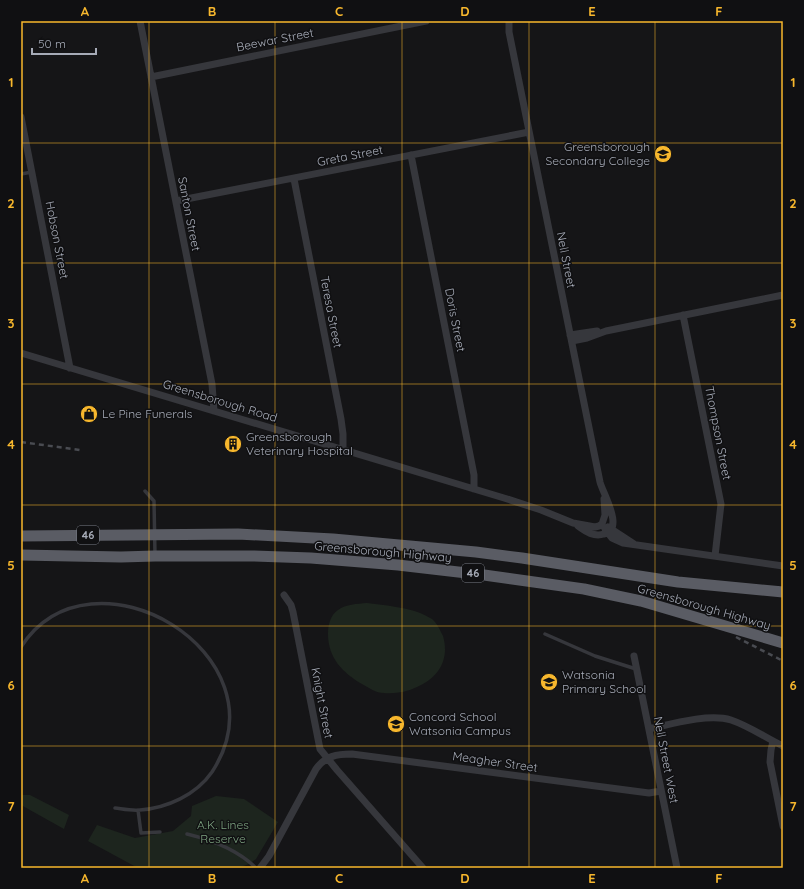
<svg xmlns="http://www.w3.org/2000/svg" width="804" height="889" viewBox="0 0 804 889" font-family="Quicksand,sans-serif">
  <style>
    .green { fill: #1d251e }
    .lines { fill: none; stroke-linecap: round; stroke-linejoin: round }
    .service { stroke: #36373c; stroke-width: 3.5 }
    .minor { stroke: #36373c; stroke-width: 7 }
    .trunk { stroke: #5a5c64; stroke-width: 11 }
    .rail { stroke: #494b51; stroke-width: 2.5; stroke-dasharray: 5 4; stroke-linecap: butt }
    .grid { fill: none; stroke: #f7b72d; stroke-width: 1; stroke-opacity: 0.55 }
    .labels { text-anchor: middle; stroke-width: 3; stroke-linejoin: round; paint-order: stroke }
    .shield { fill: #101012; stroke: #797c86; stroke-width: 1 }
    .shield-label { font-size: 11px; font-weight: bold; fill: #a6abb7 }
    .street-label { font-size: 12px; fill: #a6abb7; stroke: #101012 }
    .poi-label { font-size: 12px; fill: #a6abb7; stroke: #101012; text-anchor: start }
    .park-label { font-size: 12px; fill: #7da380; stroke: #101012 }
    .neatline { fill: none; stroke: #f7b72d; stroke-width: 1.5 }
    .grid-label { font-size: 13px; text-anchor: middle; font-weight: bold; fill: #f7b72d }
  </style>
  <rect width="100%" height="100%" fill="#151517"/>
  <path class="green" d="M367 603C388 606 413 607 432 619 437 623 440 630 443 636 450 660 438 678 417 687 407 692 395 694 384 693 376 693 369 688 362 684 343 673 328 658 328 634 328 626 330 615 338 610 346 604 357 604 367 603Z
    M21 795H30L69 815 64 829 21 805Z
    M216 796 244 799 278 822 256 859 249 864 238 868H138L88 841 97 825 135 838 173 831 191 816 192 806Z"/>
  <g class="lines">
    <path class="service" d="M21 174 32 172
      M145 491 154 501 155 555
      M545 634 595 656 636 669
      M21 647C91 538 289 654 212 772 196 795 167 808 140 810 132 811 123 809 115 808
      M138 810 141 833 160 832
      M187 834C212 840 237 849 256 868"/>
    <path class="minor" d="M140 21 212 384 214 411
      M509 21V32L600 482C603 494 625 529 604 534 594 537 586 532 578 526
      M151 77 426 21
      M21 117 70 368
      M411 155 474 475V489
      M294 179 341 419 343 434V450
      M176 201 529 132
      M683 315 721 504 715 556
      M570 335 597 331
      M572 341 587 338 606 331 783 295
      M21 353 504 498 541 510 573 523 595 527 599 526 602 524
      M602 524 605 515 604 499
      M608 527 634 544
      M605 529 612 538 623 543 783 566
      M284 595 291 605 293 612 320 749 337 770 423 868
      M634 656 677 868
      M649 729C671 724 709 713 731 720 749 726 766 738 783 746
      M773 741 771 750 770 762 783 826
      M260 868 269 856 316 769C325 756 337 754 352 754L649 793 661 791"/>
    <path class="trunk" d="M21 536 238 534 333 539 476 552 522 558 678 582 783 592
      M21 555 121 557 155 556H254L311 558 398 565 484 575 584 589 641 601 783 643"/>
    <path class="rail" d="M21 442 80 450
      M736 637 783 661"/>
  </g>
  <path class="grid" d="M149 21V868M275 21V868M402 21V868M529 21V868M655 21V868M21 143H783M21 263H783M21 384H783M21 505H783M21 626H783M21 746H783"/>
  <defs>
    <symbol id="school-disc" viewBox="-11 -11 22 22"><circle r="9.5" fill="#f7b72d" stroke="#101012"/><path d="M0-5L7-2L0 1L-7-2ZM-4 1L0 2.5L4 1V4Q0 6-4 4Z" fill="#111"/></symbol>
    <symbol id="shop-disc" viewBox="-11 -11 22 22"><circle r="9.5" fill="#f7b72d" stroke="#101012"/><path d="M-5-2.5h2.3a2.7 3.5 0 0 1 5.4 0H5L5.5 6h-11ZM-1.5-2.5h3a1.5 2.3 0 0 0-3 0Z" fill="#111"/></symbol>
    <symbol id="building-disc" viewBox="-11 -11 22 22"><circle r="9.5" fill="#f7b72d" stroke="#101012"/><path d="M-4-6H4V6H1V3H-1V6H-4ZM-2.5-4.3h1.7v1.8h-1.7ZM.8-4.3h1.7v1.8H.8ZM-2.5-1h1.7V.8h-1.7ZM.8-1h1.7V.8H.8Z" fill="#111"/></symbol>
  </defs>
  <g fill-rule="evenodd">
    <use href="#school-disc" x="653" y="144" width="20" height="20"/>
    <use href="#shop-disc" x="79" y="404" width="20" height="20"/>
    <use href="#building-disc" x="223" y="434" width="20" height="20"/>
    <use href="#school-disc" x="539" y="672" width="20" height="20"/>
    <use href="#school-disc" x="386" y="714" width="20" height="20"/>
  </g>
  <g class="labels">
    <g class="shield">
      <rect x="77" y="526" width="22" height="18" rx="3"/>
      <rect x="462" y="564" width="22" height="18" rx="3"/>
    </g>
    <g class="shield-label">
      <text x="88" y="539">46</text>
      <text x="473" y="577">46</text>
    </g>
    <g class="street-label">
      <text transform="translate(275 40) rotate(-11)" y="4">Beewar Street</text>
      <text transform="translate(350 156) rotate(-11)" y="4">Greta Street</text>
      <text transform="translate(189 214) rotate(79)" y="4">Santon Street</text>
      <text transform="translate(57 240) rotate(79)" y="4">Hobson Street</text>
      <text transform="translate(566 260) rotate(79)" y="4">Nell Street</text>
      <text transform="translate(331 312) rotate(79)" y="4">Teresa Street</text>
      <text transform="translate(455 320) rotate(79)" y="4">Doris Street</text>
      <text transform="translate(220 401) rotate(17)" y="4">Greensborough Road</text>
      <text transform="translate(718 433) rotate(79)" y="4">Thompson Street</text>
      <text transform="translate(383 552) rotate(5)" y="4">Greensborough Highway</text>
      <text transform="translate(704 607) rotate(16)" y="4">Greensborough Highway</text>
      <text transform="translate(322 703) rotate(79)" y="4">Knight Street</text>
      <text transform="translate(666 760) rotate(79)" y="4">Nell Street West</text>
      <text transform="translate(495 762) rotate(8)" y="4">Meagher Street</text>
    </g>
    <g class="poi-label">
      <text x="650" y="151" text-anchor="end">Greensborough<tspan x="650" dy="14">Secondary College</tspan></text>
      <text x="102" y="418">Le Pine Funerals</text>
      <text x="246" y="441">Greensborough<tspan x="246" dy="14">Veterinary Hospital</tspan></text>
      <text x="562" y="679">Watsonia<tspan x="562" dy="14">Primary School</tspan></text>
      <text x="409" y="721">Concord School<tspan x="409" dy="14">Watsonia Campus</tspan></text>
    </g>
    <g class="park-label">
      <text x="223" y="829">A.K. Lines<tspan x="223" dy="14">Reserve</tspan></text>
    </g>
  </g>
  <rect width="804" height="889" fill="none" stroke="#101012" stroke-width="44"/>
  <path d="M32 48v6h64v-6" fill="none" stroke="#a6abb7" stroke-width="2"/>
  <text x="38" y="48" font-size="12" fill="#a6abb7" stroke="#101012" stroke-width="3" paint-order="stroke">50 m</text>
  <rect x="22" y="22" width="760" height="845" class="neatline"/>
  <g class="grid-label">
    <text x="85" y="16">A</text>
    <text x="212" y="16">B</text>
    <text x="339" y="16">C</text>
    <text x="465" y="16">D</text>
    <text x="592" y="16">E</text>
    <text x="719" y="16">F</text>
    <text x="11" y="87">1</text>
    <text x="793" y="87">1</text>
    <text x="11" y="208">2</text>
    <text x="793" y="208">2</text>
    <text x="11" y="328">3</text>
    <text x="793" y="328">3</text>
    <text x="11" y="449">4</text>
    <text x="793" y="449">4</text>
    <text x="11" y="570">5</text>
    <text x="793" y="570">5</text>
    <text x="11" y="690">6</text>
    <text x="793" y="690">6</text>
    <text x="11" y="811">7</text>
    <text x="793" y="811">7</text>
    <text x="85" y="883">A</text>
    <text x="212" y="883">B</text>
    <text x="339" y="883">C</text>
    <text x="465" y="883">D</text>
    <text x="592" y="883">E</text>
    <text x="719" y="883">F</text>
  </g>
</svg>
